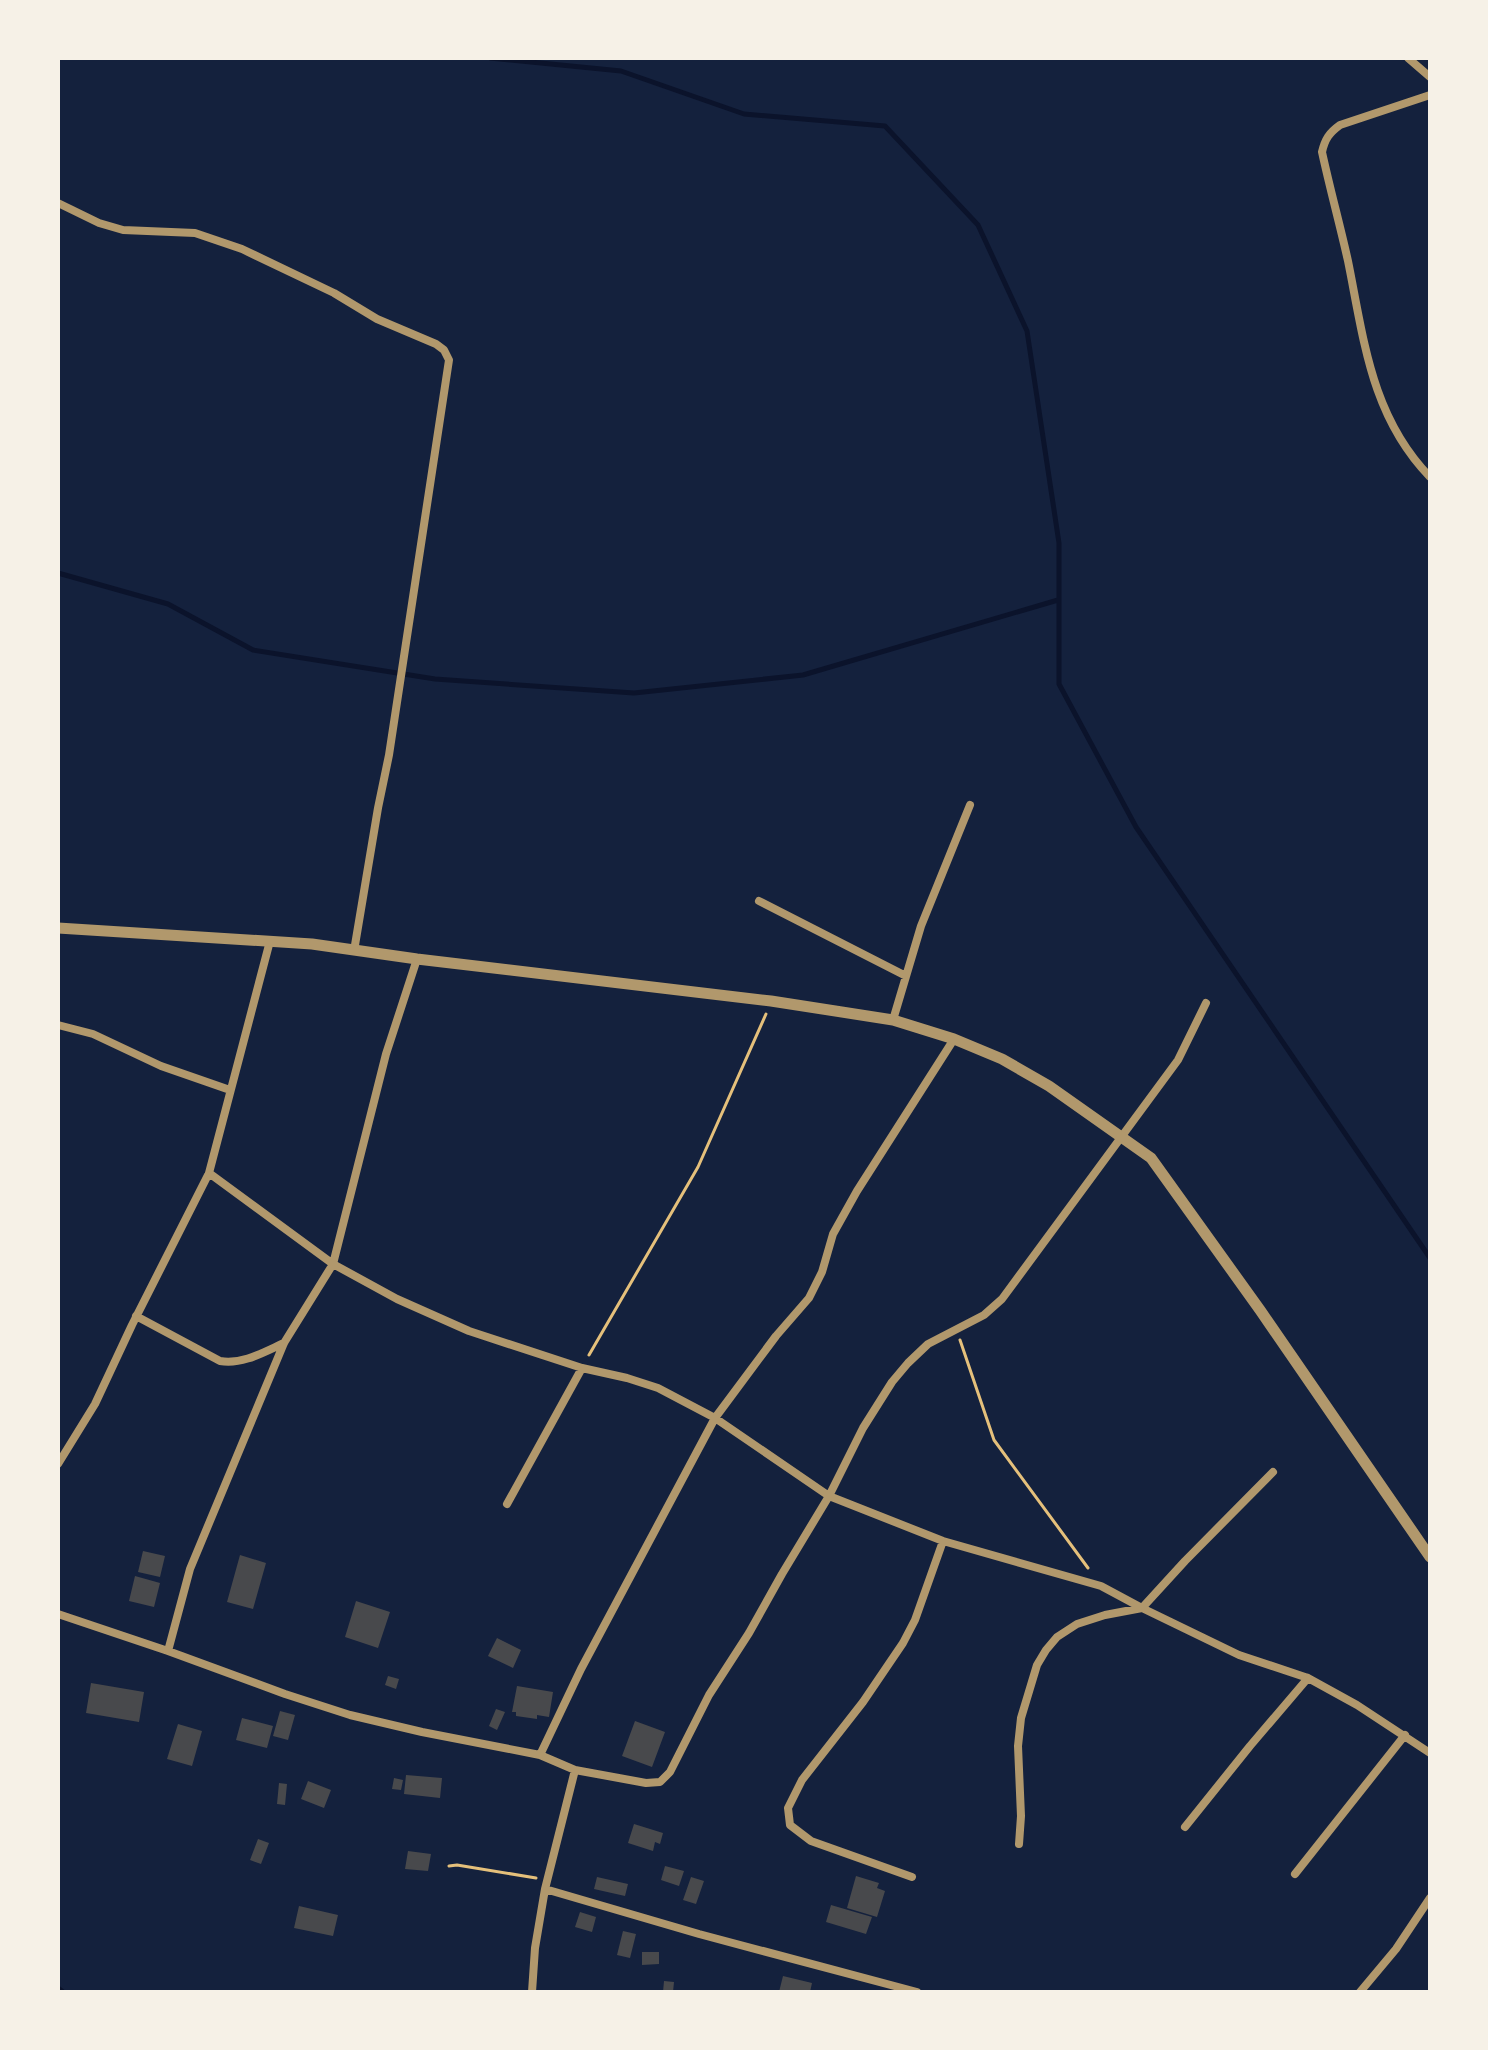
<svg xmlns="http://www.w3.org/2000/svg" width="1488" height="2050" viewBox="0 0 1488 2050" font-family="Raleway,sans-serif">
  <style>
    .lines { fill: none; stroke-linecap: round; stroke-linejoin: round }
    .stream { stroke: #0b132b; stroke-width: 5 }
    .building { fill: #48494c }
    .path { stroke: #e5c07b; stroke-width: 3 }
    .minor { stroke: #b1986c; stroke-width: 8 }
    .tertiary { stroke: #b1986c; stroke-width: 11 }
  </style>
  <rect width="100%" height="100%" fill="#14213d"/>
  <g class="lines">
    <path class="stream" d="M490 58 621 71 744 114 885 126 978 225 1027 331 1059 543V684L1136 827 1430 1258
      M58 573 168 604 253 650 435 679 634 693 803 675 1058 600
      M58 1988 63 1992"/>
  </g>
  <path class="building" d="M143 1551 165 1556 160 1577 138 1572Z
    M240 1555 266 1563 253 1609 227 1602Z
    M135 1576 160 1583 154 1607 129 1601Z
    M356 1601 390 1612 378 1648 345 1637Z
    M497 1638 521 1650 513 1668 488 1656Z
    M388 1676 399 1679 396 1689 385 1685Z
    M91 1683 144 1692 139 1722 86 1713Z
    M517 1686 553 1692 549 1717 537 1715V1719L516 1716V1712H512Z
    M496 1709 505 1712 497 1730 489 1726Z
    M280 1711 295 1715 288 1740 273 1736Z
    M242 1718 273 1726 267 1748 236 1740Z
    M635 1721 665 1732 652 1767 622 1756Z
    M178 1724 202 1731 192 1766 167 1759Z
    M406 1775 442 1778 440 1798 404 1794Z
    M394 1778 403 1780 401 1790 392 1789Z
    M308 1781 331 1790 324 1808 301 1799Z
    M279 1783 287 1784 285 1805 277 1804Z
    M634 1824 663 1833 660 1844 655 1842 653 1851 628 1843Z
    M258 1839 269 1843 261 1864 250 1860Z
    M408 1851 431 1854 428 1871 405 1869Z
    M665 1866 684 1871 679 1886 661 1880Z
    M856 1876 879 1883 877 1888 885 1891 877 1917 847 1908Z
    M597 1877 628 1884 625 1896 594 1889Z
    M691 1877 704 1881 696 1904 683 1900Z
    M831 1905 872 1917 866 1934 826 1922Z
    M299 1906 338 1915 333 1936 294 1928Z
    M580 1912 596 1917 592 1932 575 1927Z
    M623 1931 636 1934 630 1958 617 1955Z
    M642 1952H659V1964L642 1965Z
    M783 1976 812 1983 810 1992H779Z
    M664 1981 674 1982 673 1992H663Z"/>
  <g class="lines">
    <path class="path" d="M960 1340 994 1440 1088 1568
      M589 1355 698 1167 766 1014
      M449 1866 457 1865 536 1878"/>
    <path class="minor" d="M1408 58 1430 77
      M1430 95 1340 125C1329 133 1325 139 1322 152 1330 189 1340 225 1348 261 1364 340 1371 416 1430 477
      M58 203 99 223 123 230 195 233 242 249 334 293 377 319 436 344 444 350 449 360 389 755 378 808 354 951
      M759 901 906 976
      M893 1020 921 926 970 805
      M58 1025 93 1034 161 1066 230 1090
      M209 1173 333 1264 397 1299 469 1331 582 1368 627 1378 658 1388 715 1418 829 1496 943 1541 1101 1586 1142 1608 1239 1655 1308 1678 1357 1705 1430 1753
      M136 1316 220 1361C242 1365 264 1352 284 1343
      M58 1464 95 1404 132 1325 209 1173 270 941
      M507 1504 582 1368
      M58 1614 168 1651 285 1694 350 1715 422 1732 540 1755 575 1770 646 1783 660 1782 670 1772 709 1695 749 1633 782 1574 829 1496 863 1428 892 1382 908 1363 928 1344 984 1315 1002 1299 1178 1060 1206 1003
      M168 1651 190 1569 284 1343 333 1264 386 1054 417 959
      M540 1755 581 1669 715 1418 776 1336 809 1298 822 1272 833 1234 857 1191 954 1039
      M1185 1827 1250 1746 1308 1678
      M1019 1844 1021 1816 1018 1746 1021 1718 1037 1665 1046 1650 1057 1637 1077 1624 1105 1615 1142 1608 1185 1561 1273 1472
      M1295 1874 1405 1735
      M912 1877 811 1841 790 1825 788 1808 802 1780 863 1702 903 1643 915 1620 943 1541
      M545 1889 699 1934 917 1992
      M532 1992 535 1948 545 1889 575 1770
      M1360 1992 1396 1949 1430 1898"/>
    <path class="tertiary" d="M58 928 312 944 417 959 771 1001 893 1020 954 1039 1002 1059 1049 1086 1151 1158 1260 1310 1430 1557"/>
  </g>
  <rect width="1488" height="2050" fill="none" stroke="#f6f1e7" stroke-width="120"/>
</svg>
